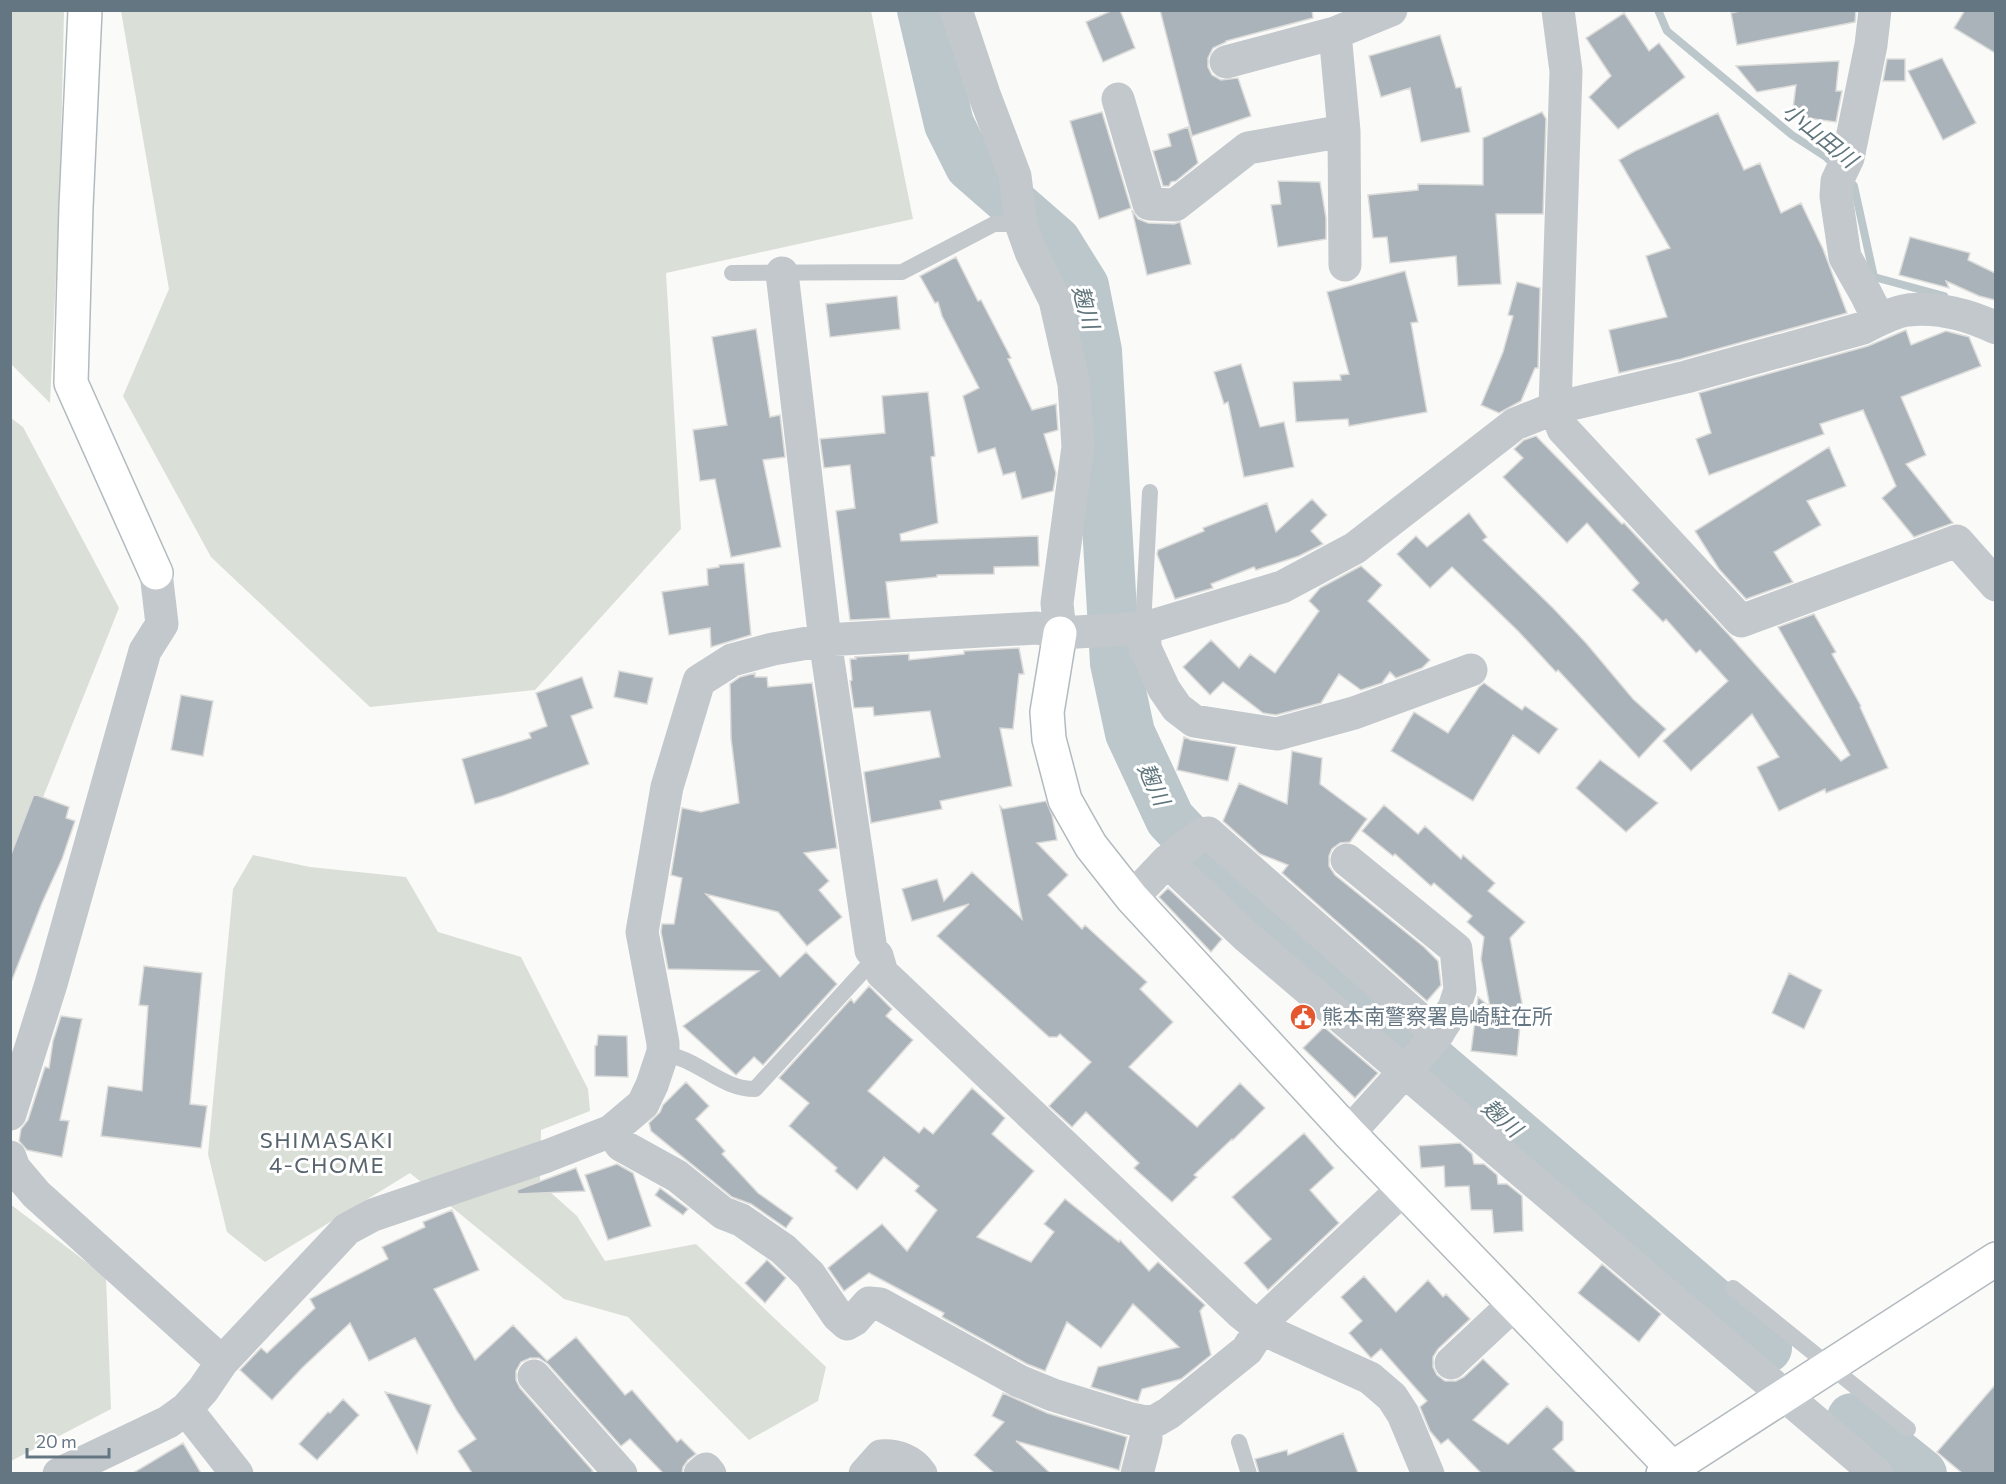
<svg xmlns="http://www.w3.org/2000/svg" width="2006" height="1484" viewBox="0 0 2006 1484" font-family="Commissioner,'Noto Sans JP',sans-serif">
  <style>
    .green { fill: #dadfd7 }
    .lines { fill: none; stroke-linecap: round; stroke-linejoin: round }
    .stream { stroke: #bbc7cb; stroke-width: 8 }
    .river { stroke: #bbc7cb; stroke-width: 50 }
    .building { fill: #aab3b9; stroke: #dcdcda; stroke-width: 1.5 }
    .secondary-casing { stroke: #b3babf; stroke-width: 36 }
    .lane { stroke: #c3c8cc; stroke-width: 16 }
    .street { stroke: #c3c8cc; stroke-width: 33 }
    .secondary { stroke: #fff; stroke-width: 33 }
    .labels { text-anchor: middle; stroke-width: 6; stroke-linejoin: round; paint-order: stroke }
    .poi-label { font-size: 21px; fill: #657683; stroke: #fff; text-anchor: start }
    .water-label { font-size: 22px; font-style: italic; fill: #60757c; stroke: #fff }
    .neighbourhood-label { font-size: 22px; letter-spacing: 1.5px; fill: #57646e; stroke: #fff }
  </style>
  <rect width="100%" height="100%" fill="#fafaf8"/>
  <path class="green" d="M10 11H64L60 189 50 403 11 364Z
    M121 11H871L913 219 666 273 681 529 535 690 370 707 211 557 123 396 169 289Z
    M11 418 23 427 119 608 11 877Z
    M253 855 310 867 406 877 438 932 521 957 588 1089 590 1111 541 1130 540 1183 577 1216 605 1261 696 1244 826 1367 818 1401 749 1440 628 1317 564 1299 410 1173 265 1262 227 1232 208 1154 233 889Z
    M10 1204 106 1277 111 1409 11 1461Z"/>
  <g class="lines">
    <path class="stream" d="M1658 10 1667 31 1792 135 1826 157 1836 167
      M1847 178 1854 186 1874 277 1944 296"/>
    <path class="river" d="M922 10 949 124 970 166 1056 241 1084 286 1097 351 1115 663 1130 733 1170 819 1230 882 1438 1066 1767 1348
      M1852 1418 1922 1474"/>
  </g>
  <path class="building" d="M1113 10H1120L1135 48 1103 62 1086 22Z
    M1160 10H1312L1313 18 1226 41V42L1213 48 1208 58V67L1212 75 1221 80 1238 78 1251 116 1192 136Z
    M1745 10H1856L1855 22 1737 45 1731 13Z
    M1965 10H1995V53L1954 28Z
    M1624 13 1649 51 1659 43 1685 77 1618 129 1589 97 1611 76 1586 38Z
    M1440 35 1456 88 1461 87 1470 132 1421 142 1410 88 1381 97 1369 56Z
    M1942 58 1976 123 1943 140 1908 71Z
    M1887 59H1905V81H1883Z
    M1839 61 1836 91H1842L1836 122 1792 116 1796 85 1757 92 1736 66Z
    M1102 112 1131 208 1099 219 1070 121Z
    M1542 112 1546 119 1543 214H1496L1501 284 1458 286 1456 256 1390 263 1387 237 1373 238 1368 195 1418 190V184L1483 185V138Z
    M1718 113 1744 170 1760 163 1781 213 1801 203 1823 249 1847 313 1681 359 1619 373 1609 330 1667 317 1646 256 1670 248 1619 160 1635 151Z
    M1188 127 1198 163 1176 181 1171 182 1169 186H1163L1153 151 1171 146 1168 134Z
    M1278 181 1320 182 1326 218V239L1278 247 1271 205 1281 204Z
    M1132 210 1138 219 1148 223 1174 224 1180 222 1191 264 1147 275Z
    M1910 237 1970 253 1968 260 1995 273V300L1979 296 1946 281 1949 288 1899 275Z
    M956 257 978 301 981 300 1011 358 1008 359 1032 410 1056 404 1058 430 1044 434 1056 473 1053 491 1022 499 1015 472 1003 475 995 448 978 453 963 396 979 388 942 316 938 302 935 303 920 276Z
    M1405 271 1418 322 1411 323 1427 412 1349 426 1348 419 1296 422 1293 382 1341 380 1340 375 1349 374 1327 292Z
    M1517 282 1540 288 1538 368H1535L1521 401 1499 413 1481 405 1503 352 1513 316 1508 315Z
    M897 296 900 329 830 337 826 304Z
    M756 329 770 417 780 415 785 457 763 460 781 547 731 557 715 479 700 481 693 430 727 425 712 337Z
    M1906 330 1911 345 1946 331 1969 337 1981 366 1901 397 1926 455 1906 464 1953 523 1914 537 1882 498 1896 486 1863 410 1820 424 1824 434 1709 475 1696 439 1711 433 1699 393 1868 346Z
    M1241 364 1260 427 1284 422 1294 467 1244 477 1228 402 1224 404 1214 372Z
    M928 392 935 456 931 457 938 523 900 534 901 541 1038 536 1039 566 994 567V574L937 575V577L886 582 890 618 850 620 836 511 855 508 850 465 824 468 820 439 885 433 882 396Z
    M1536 436 1622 524 1624 523 1730 636 1841 761 1850 755 1778 627 1814 614 1836 652 1832 654 1861 706 1860 707 1888 768 1826 793 1825 789 1779 811 1757 767 1779 757 1752 714 1691 771 1663 741 1728 681 1700 650 1696 653 1666 619 1663 622 1632 590 1639 583 1587 523 1567 543 1503 477 1523 458 1514 449 1524 440Z
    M1829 447 1846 486 1807 501 1821 525 1774 552 1793 582 1746 599 1719 569 1695 531Z
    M1312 499 1327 515 1311 531 1323 544 1299 556 1256 570 1254 567 1211 584 1213 588 1175 599 1157 554 1158 550 1204 531 1203 528 1267 503 1276 532Z
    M1469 513 1487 537 1483 540 1553 608 1586 643 1633 699 1666 729 1639 758 1558 670 1556 672 1518 631 1452 567 1430 588 1397 554 1416 536 1427 547Z
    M744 563 751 635 711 647 710 628 669 635 662 592 708 585 707 569 719 567V565Z
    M1361 566 1382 585 1368 601 1430 660 1422 668 1396 678 1390 672 1382 683 1361 690 1339 674 1321 703 1276 715 1263 713 1223 682 1210 695 1183 667 1211 640 1239 668 1250 654 1275 673 1319 611 1309 601 1320 588Z
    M1019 648 1024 674H1019L1013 729 1000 728 1012 786 940 801 942 809 871 823 864 772 940 757 930 711 874 716 873 707 854 708 850 681 852 680 850 659H856L855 657 909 654V660L964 654V651Z
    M619 671 653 678 647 704 614 697Z
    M755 673V677H767L768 687 812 683 837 848 804 853 829 881 819 890 842 917 807 946 778 912 706 894 780 977 806 952 837 984 763 1065 754 1057 736 1075 683 1026 759 971 668 969 661 932 662 924H674L682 878 671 875 682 808 701 812 739 803 731 738 730 684 740 677Z
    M582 677 593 708 571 716 589 764 502 796 475 804 462 759 531 738 529 733 547 726 536 693Z
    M1484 683 1522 710 1525 706 1558 729 1539 754 1513 735 1473 801 1391 751 1414 712 1448 733 1479 687Z
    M181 695 213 701 203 756 171 750Z
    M1184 737 1191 740 1236 747 1228 781 1177 770Z
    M1292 751 1322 758 1320 784 1367 819 1350 842 1340 843 1332 849 1329 856V866L1335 875 1424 947 1438 961 1441 985 1427 1001 1282 873 1288 865 1260 854 1223 821 1239 783 1287 804Z
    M1600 760 1658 803 1626 832 1576 788Z
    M34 794 69 807 66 818 75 821 62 859 42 903 12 980H10V857Z
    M1046 801 1052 815 1057 840 1037 843 1068 875 1048 895 1082 929 1085 925 1147 982 1140 989 1173 1022 1129 1067 1197 1127 1240 1083 1265 1108 1233 1140 1232 1139 1194 1175 1197 1177 1172 1202 1134 1168 1139 1163 1086 1112 1072 1127 1049 1106 1091 1062 1060 1034 1057 1037H1049L937 936 969 904 912 921 902 889 937 879 944 901 972 872 1022 919 1000 806 1003 809Z
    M1384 805 1418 834 1425 826 1461 859 1463 855 1495 883 1488 891 1525 922 1510 938 1522 1003 1517 1056 1471 1051 1478 997 1490 1007 1481 959 1484 937 1467 922 1472 916 1434 883 1431 886 1395 854 1393 856 1362 831Z
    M1168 888 1222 939 1211 952 1159 897Z
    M144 966 202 973 190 1104 207 1106 201 1148 101 1136 108 1086 142 1091 148 1006 139 1005Z
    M1789 973 1822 990 1804 1029 1772 1013Z
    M869 986 892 1009 886 1016 913 1040 868 1091 919 1133 924 1127 933 1134 972 1088 1005 1118 992 1134 1034 1171 977 1237 1031 1262 1054 1232 1044 1224 1065 1199 1119 1242 1120 1240 1149 1271 1158 1262 1205 1305 1200 1311 1211 1355 1181 1379 1142 1389 1138 1401 1091 1387 1098 1367 1179 1347 1133 1304 1101 1348 1067 1322 1045 1371 1027 1364 942 1317 944 1313 869 1273 844 1291 828 1268 882 1224 907 1251 937 1210 915 1191 919 1186 884 1157 857 1190 835 1171 837 1168 789 1126 809 1103 779 1078 851 999 854 1003Z
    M61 1016 82 1019 60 1120 69 1121 62 1157 27 1150 19 1141 21 1129 28 1120 45 1067 49 1068 53 1041Z
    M1324 1027 1378 1073 1355 1098 1303 1048Z
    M598 1035 627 1036 628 1077 595 1076V1046L597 1045Z
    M686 1082 709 1106 696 1119 725 1151 722 1154 758 1193 793 1218 786 1228 751 1204 732 1197 651 1131 649 1123 660 1112 663 1105Z
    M1304 1133 1334 1168 1310 1190 1339 1223 1268 1290 1244 1263 1271 1239 1232 1197Z
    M1460 1143 1472 1154 1474 1164H1484L1497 1175 1498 1184H1507L1522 1196 1523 1231 1494 1233 1492 1210H1471L1469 1186 1445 1187 1444 1166 1421 1168 1419 1146Z
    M617 1164 633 1173 651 1226 608 1240 585 1175Z
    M576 1168 585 1191 518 1194 517 1190Z
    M660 1188 688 1209 683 1215 655 1195Z
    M452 1210 479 1270 434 1289 475 1360 513 1325 547 1361 576 1337 625 1395 632 1390 677 1442 681 1439 696 1454 688 1460 683 1467 682 1473H663L630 1439 621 1446 548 1364 539 1358H530L521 1362 516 1371V1380L520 1388 593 1471 590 1473H472L458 1451 476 1439 457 1411 415 1338 369 1361 350 1323 303 1367 272 1400 240 1370 261 1348 267 1353 315 1308 310 1299 388 1259 382 1247 425 1227 423 1222Z
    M767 1260 786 1278 765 1303 745 1283Z
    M1602 1264 1661 1314 1639 1342 1578 1293Z
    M1364 1276 1396 1312 1428 1280 1443 1297 1446 1294 1470 1319 1438 1349 1433 1357V1367L1437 1375 1445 1381H1456L1464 1377 1483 1359 1509 1384 1473 1420 1508 1444 1547 1406 1563 1422V1440L1553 1449 1577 1473H1481L1448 1439 1441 1444 1430 1431 1420 1407 1427 1401 1381 1349 1371 1358 1349 1333 1362 1321 1341 1297Z
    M1995 1385V1473H1962L1937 1452Z
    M385 1392 431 1405 417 1453Z
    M1003 1393 1047 1413 1127 1437 1119 1470 1016 1441 1050 1473H994L974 1455 1004 1422 992 1416Z
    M343 1399 359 1415 317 1460 299 1444 328 1412 330 1413Z
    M1343 1433 1358 1473H1259L1255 1459 1287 1450 1288 1455Z
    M183 1443 201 1473H133Z"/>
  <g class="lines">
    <defs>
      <path id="secondary" d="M85 10 76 207 71 383 156 573
        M1060 633 1047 712 1049 739 1065 800 1091 846 1132 898 1349 1133 1678 1474
        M1663 1474 1996 1259"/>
    </defs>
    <use href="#secondary" class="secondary-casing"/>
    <path class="lane" d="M732 273 902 272 994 224H1021
      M1145 628 1144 607 1150 492
      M663 1052C671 1055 681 1058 689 1062 712 1073 729 1089 755 1089L877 956
      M1733 1288 1908 1429
      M1239 1442 1249 1474"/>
    <path class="street" d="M956 10 984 94 1015 176 1021 224 1031 252 1055 300 1074 384 1078 447 1057 603 1060 633
      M1558 10 1566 71 1555 408 1563 429 1741 621 1957 541 1996 585
      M1875 10 1871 45 1848 158 1837 181 1836 196 1845 257 1866 294 1879 320
      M1335 33 1344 131 1345 265
      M1226 62 1335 33 1391 10
      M1118 99 1149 204 1175 205 1248 148 1344 131
      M782 273 825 640 871 950 877 956 882 973 1241 1313 1260 1328 1370 1378 1392 1397 1403 1414 1428 1474
      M1145 628V648L1164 689 1177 708 1194 721 1277 734 1354 713 1471 670
      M1347 860 1456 949 1460 990 1454 1008 1434 1039 1349 1133
      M1167 861 1202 834 1208 833 1417 1017 1439 1032
      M1132 898 1167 861 1247 937 1877 1474
      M10 1114 51 984 145 651 162 624 156 573
      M611 1131 621 1145 677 1176 723 1213 741 1220 783 1249 810 1275 838 1316 847 1324 854 1320 869 1303 880 1304 1019 1381 1053 1395 1128 1418 1146 1422 1157 1420 1169 1413 1247 1350 1270 1314 1403 1189
      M10 1157 14 1168 36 1194 222 1362
      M1451 1363 1514 1304
      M534 1376 621 1474
      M186 1409 237 1474
      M59 1474 168 1422 186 1409 203 1390 222 1362 347 1229 373 1215 547 1156 611 1131 643 1104 652 1085 663 1052V1043L642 932 667 787 699 681 732 660 773 649 825 640 1037 628 1060 633 1145 628 1282 587 1355 548 1515 424 1555 408 1686 377 1863 328C1877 321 1893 312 1908 310 1937 307 1969 315 1996 328
      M700 1474 706 1469 710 1474
      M865 1474 881 1456C897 1455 912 1460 921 1474
      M1137 1474 1146 1439V1422"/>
    <use href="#secondary" class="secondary"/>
  </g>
  <defs>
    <symbol id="civic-disc" viewBox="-11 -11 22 22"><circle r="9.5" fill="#e4572e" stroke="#fff"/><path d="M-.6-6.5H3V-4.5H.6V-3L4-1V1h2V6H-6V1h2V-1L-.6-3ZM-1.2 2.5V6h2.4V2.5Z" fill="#fff"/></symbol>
  </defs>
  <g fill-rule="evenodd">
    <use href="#civic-disc" x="1288" y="1002" width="30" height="30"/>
  </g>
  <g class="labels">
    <g class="poi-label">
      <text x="1322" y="1024">熊本南警察署島崎駐在所</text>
    </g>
    <g class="water-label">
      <text transform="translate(1820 135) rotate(39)" y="8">小山田川</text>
      <text transform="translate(1086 307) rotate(74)" y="8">麹川</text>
      <text transform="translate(1154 784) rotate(65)" y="8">麹川</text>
      <text transform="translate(1502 1118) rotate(41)" y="8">麹川</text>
    </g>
    <g class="neighbourhood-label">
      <text x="327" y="1148">SHIMASAKI<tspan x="327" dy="25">4-CHOME</tspan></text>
    </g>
  </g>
  <rect width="2006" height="1484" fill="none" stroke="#657683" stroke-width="24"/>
  <path d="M27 1448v9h82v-9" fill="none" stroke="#657683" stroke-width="3"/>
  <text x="36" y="1448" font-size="18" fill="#657683" stroke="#ffffff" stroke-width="4.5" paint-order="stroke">20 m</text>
</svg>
